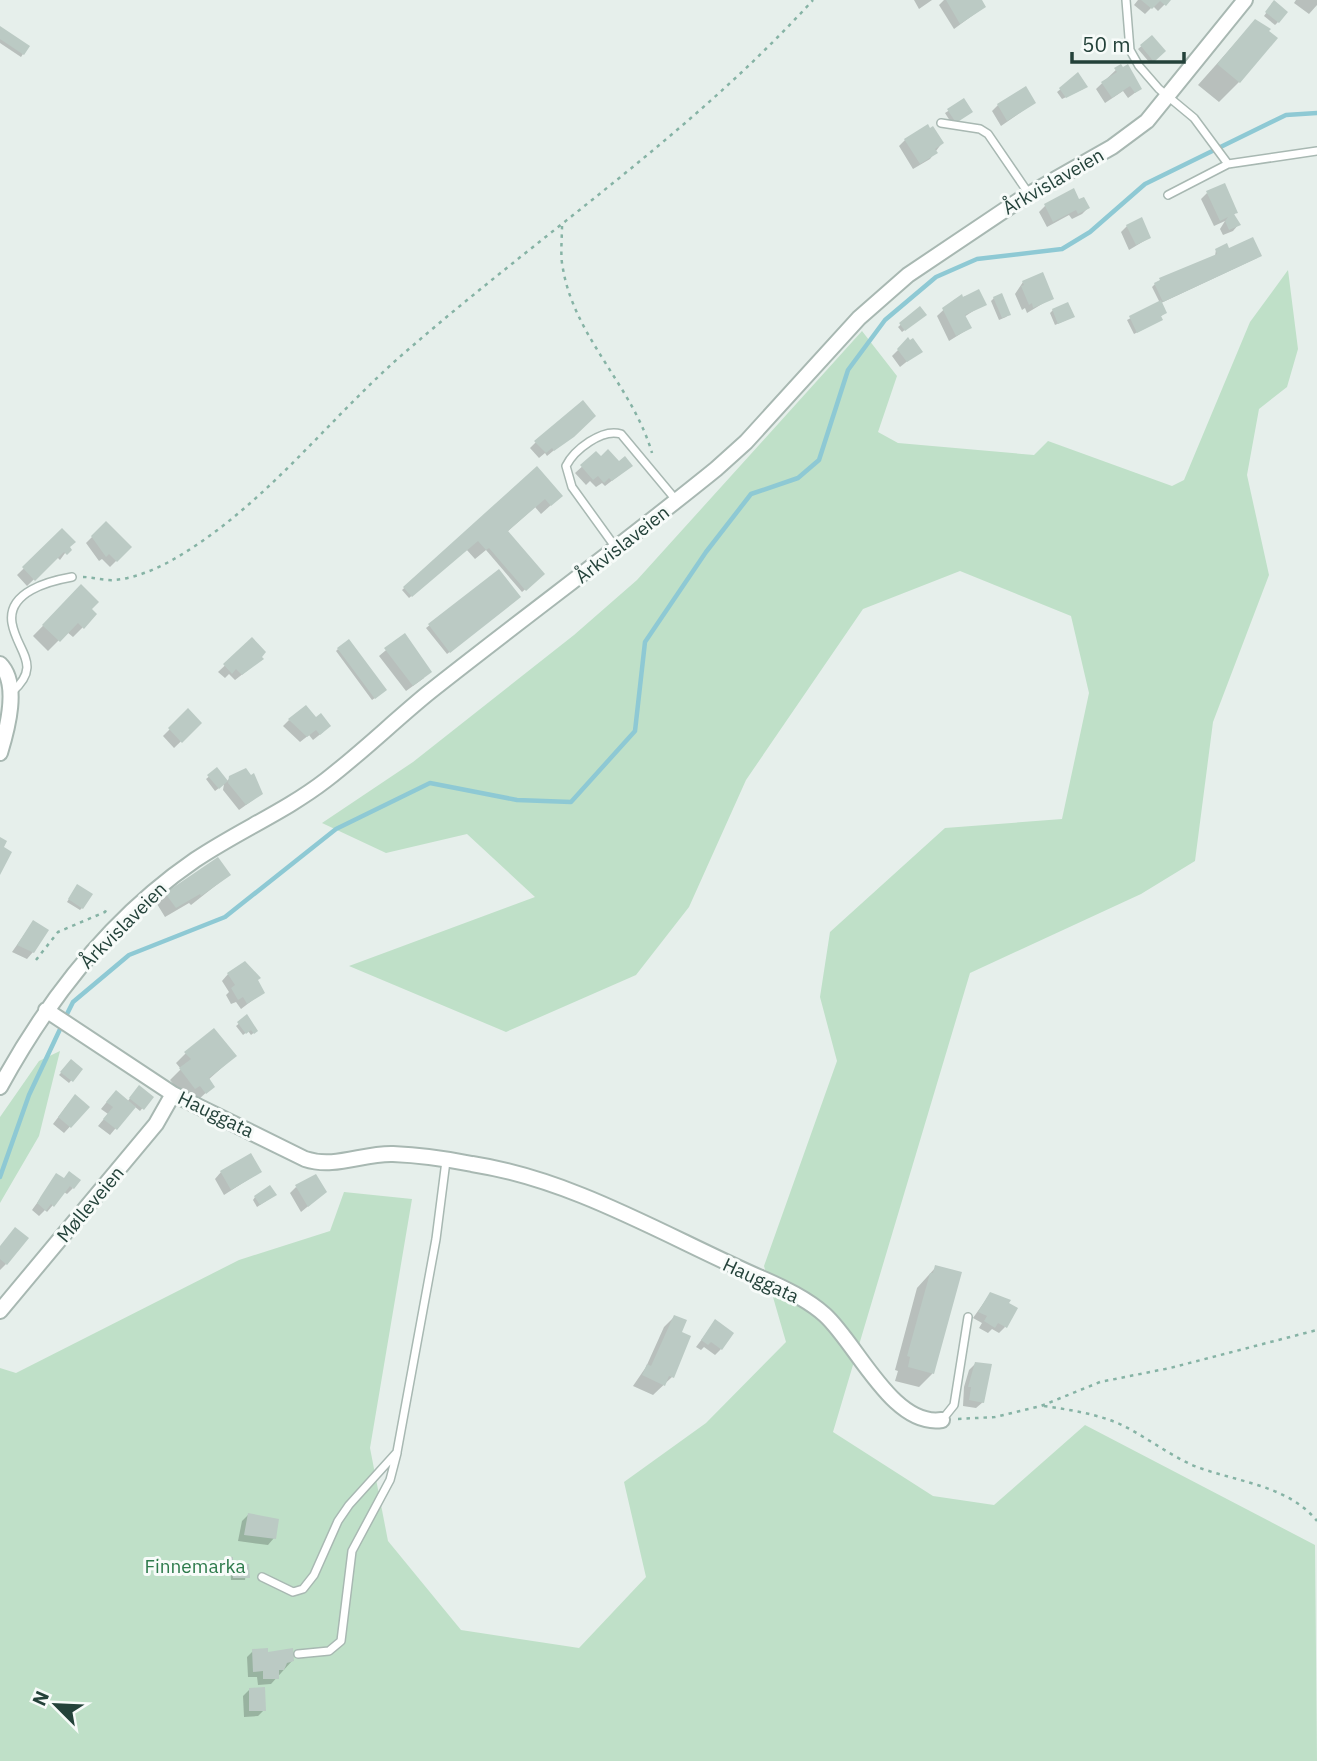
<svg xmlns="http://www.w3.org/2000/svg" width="1317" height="1761" viewBox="0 0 1317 1761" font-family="'IBM Plex Sans',sans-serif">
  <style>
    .green { fill: #bfe0c8 }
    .shadow { fill: #0003 }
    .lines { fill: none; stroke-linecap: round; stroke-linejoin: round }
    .stream { stroke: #8ec9d4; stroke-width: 4.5 }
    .building { fill: #bbcac4 }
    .lane-casing { stroke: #a8b8b2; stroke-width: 10 }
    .street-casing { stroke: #a8b8b2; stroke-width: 18 }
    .path { stroke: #86b3a5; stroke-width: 2.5; stroke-dasharray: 3.5 5; stroke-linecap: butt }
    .lane { stroke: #fff; stroke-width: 7 }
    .street { stroke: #fff; stroke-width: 14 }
    .labels { text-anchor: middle; stroke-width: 6; stroke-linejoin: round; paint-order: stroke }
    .street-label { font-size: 19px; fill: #24423a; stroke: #f7fbf9 }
    .park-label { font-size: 19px; fill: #2d7a4b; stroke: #f7fbf9 }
  </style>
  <rect width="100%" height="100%" fill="#e6efeb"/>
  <path class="green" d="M1288 270 1298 349 1287 387 1259 409 1247 475 1269 575 1213 722 1195 861 1141 894 970 973 833 1432 933 1496 994 1505 1085 1425 1315 1545 1317 1761H0V1368L16 1373 239 1260 330 1231 344 1192 412 1199 370 1448 388 1541 461 1630 579 1648 646 1577 624 1482 706 1423 786 1342 764 1266 837 1061 820 997 830 932 945 828 1062 819 1089 693 1071 616 960 571 863 609 746 780 689 907 636 975 506 1032 349 966 535 897 467 834 386 853 322 823 413 762 574 635 637 580 862 331 897 376 878 432 898 443 1034 455 1048 441 1172 486 1184 480 1250 322Z
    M60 1051 39 1136 0 1203V1117L39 1061Z"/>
  <path class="shadow" d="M914 0H932L919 9Z
    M944 0H980L984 7 954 29 939 5Z
    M1138 0H1169L1158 11 1153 6 1145 14 1134 5Z
    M1296 0H1317V5L1309 14 1294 3Z
    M1272 5 1278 22 1275 25 1264 16Z
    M1255 21 1239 82 1219 102 1198 85Z
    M0 28 23 54 21 57 0 43Z
    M1152 37 1164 51 1150 63 1138 49Z
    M1120 66 1140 89 1128 98 1123 91 1105 103 1096 89Z
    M1078 75 1083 89 1062 99 1057 92Z
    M964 101 971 112 952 124 945 113Z
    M1034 103 1001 126 992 111 998 105Z
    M905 140 942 143 930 159 913 169 899 146Z
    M1207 193 1236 212 1233 216 1239 224 1233 231 1223 235 1220 229 1225 221 1214 226 1201 199Z
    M1079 202 1088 208 1082 214 1072 219 1069 215 1047 227 1039 212 1045 206Z
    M1127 226 1149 238 1129 250 1121 232Z
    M1216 250 1257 258 1161 303 1165 313 1160 317 1161 320 1134 334 1127 320 1160 303 1152 287 1157 282 1215 256Z
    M1023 282 1052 298 1027 313 1025 308 1022 310 1015 294Z
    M978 292 984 304 964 317 970 328 949 341 937 316 954 300Z
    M994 298 1009 314 1006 317 999 320 991 301Z
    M920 308 922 317 902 332 898 327Z
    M1053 310 1073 317 1055 325 1050 313Z
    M908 340 920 351 900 367 892 356Z
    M588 422 547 456 545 453 539 458 530 448 536 442Z
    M596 454 600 459 631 466 605 486 602 483 596 487 590 481 586 485 575 473Z
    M537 468 551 505 541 514 535 507 507 532 543 574 522 592 486 550 475 559 466 549 409 598 402 590Z
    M106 523 130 547 110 567 102 559 99 561 86 543Z
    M62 531 73 542 60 560 57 557 27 586 17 575Z
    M499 571 516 600 447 654 426 628Z
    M81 587 90 609 83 627 73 637 67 632 48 651 33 636Z
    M404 635 424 678 406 691 379 656Z
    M252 640 262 659 235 680 229 674 225 678 218 672Z
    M338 649 382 693 372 700 336 651Z
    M188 711 200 723 174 748 163 736Z
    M289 720 323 732 313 740 309 735 300 742 283 726Z
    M217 770 226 782 230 778 261 794 239 810 223 790 224 784 215 791 206 779Z
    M229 875 191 905 189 903 165 917 157 904 167 895Z
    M75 889 82 908 80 910 67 902Z
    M33 922V952L27 959 12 952Z
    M228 974 256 981 263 992 241 1009 236 1002 231 1004 226 995 229 992 222 981Z
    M247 1017 256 1031 251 1035 248 1031 243 1035 236 1026Z
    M186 1053 235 1056 208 1080 213 1086 196 1102 189 1094 185 1098 170 1080 181 1069 176 1063Z
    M71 1062 80 1070 69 1083 59 1075Z
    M139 1087 152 1097 140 1111 134 1106 110 1135 98 1126 108 1114 101 1109 110 1098 127 1102Z
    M69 1103 88 1107 64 1133 53 1124Z
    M221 1172H260L224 1195 215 1179Z
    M57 1175 73 1188 67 1194 64 1192 47 1212 45 1210 39 1216 32 1210Z
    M296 1187 318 1198 301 1212 290 1193Z
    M255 1197H272L257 1207 253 1200Z
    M0 1246 6 1264 0 1270Z
    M936 1267 959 1273 932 1374 919 1387 895 1381 898 1371 895 1370 917 1288Z
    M990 1294 1005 1327 999 1333 992 1329 988 1333 979 1328 982 1323 973 1318Z
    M674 1317 680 1333 672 1377 653 1395 633 1386 646 1367 664 1327Z
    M715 1322 721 1349 715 1355 704 1347 701 1350 696 1347Z
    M976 1363 983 1402 976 1408 963 1406 964 1387 969 1370Z
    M248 1515 274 1538 268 1545 238 1541 242 1521Z
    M228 1559H231V1566L247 1565 245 1580H231L230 1567H225Z
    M253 1651 266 1654 292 1661 271 1684 258 1685 257 1677H248L247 1657Z
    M250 1689 264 1710 258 1716 244 1717 243 1696Z"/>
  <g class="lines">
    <path class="stream" d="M65 1018 73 1002 129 955 225 917 336 829 430 783 517 800 571 802 635 731 645 642 706 552 751 494 798 478 819 460 848 370 885 320 936 277 977 259 1062 249 1090 232 1145 184 1286 115 1317 113
      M0 1177 29 1095 62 1025"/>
  </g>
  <path class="building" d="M946 0H982L986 7 960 24Z
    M1141 0H1171L1166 6 1160 1 1152 9Z
    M1274 0 1288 12 1279 23 1265 12Z
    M1255 19 1271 29 1269 31 1278 38 1240 83 1217 64Z
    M0 26 30 46 24 55 0 39Z
    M1152 35 1166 51 1154 62 1140 45Z
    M1121 64 1123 67 1128 64 1142 89 1135 93 1130 86 1112 98 1101 82 1117 72 1114 68Z
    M1078 72 1088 87 1066 98 1059 88Z
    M1026 86 1036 103 1007 121 997 104Z
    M964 98 973 112 956 123 947 109Z
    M928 124 930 128 933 126 944 143 935 149 938 153 920 164 904 139Z
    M1225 183 1238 213 1234 214 1241 225 1229 230 1225 221 1228 217 1220 221 1206 191Z
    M1074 188 1079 199 1084 197 1090 208 1078 214 1076 210 1053 222 1044 204Z
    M1142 217 1151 238 1136 245 1126 225Z
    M1253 237 1262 256 1163 302 1154 283 1160 280 1159 278 1217 254 1215 249 1227 243 1229 248Z
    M1043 272 1054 299 1033 308 1032 303 1029 305 1021 286 1024 285 1022 281Z
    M979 289 987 305 965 315 972 328 956 336 942 308 962 294 963 297Z
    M1002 293 1011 315 1002 318 993 297Z
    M1161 300 1167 313 1161 316 1163 320 1137 333 1129 316Z
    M1068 302 1075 317 1058 324 1052 309Z
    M920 306 927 315 905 331 899 323Z
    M908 337 910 340 913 338 923 352 907 362 897 349Z
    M583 400 596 416 574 437 554 451 552 448 546 453 534 441Z
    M608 449 619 461 625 456 633 466 612 481 609 478 604 483 598 476 593 480 580 465 596 451 601 456Z
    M537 466 563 496 551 506 545 499 508 531 545 574 526 591 489 548 486 550 478 541 412 597 403 587Z
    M106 521 132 547 117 562 109 554 106 557 91 536Z
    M62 528 76 542 70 547 72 550 67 555 64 552 35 581 22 567Z
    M499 569 521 597 450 653 428 624Z
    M81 584 99 602 92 609 97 614 84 629 78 623 60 642 42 625Z
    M405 633 432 672 413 686 384 648Z
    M252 637 266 652 262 657 264 659 242 675 236 669 232 674 223 664Z
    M349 639 387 690 375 699 337 648Z
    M306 705 316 717 321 713 331 726 320 735 316 730 307 737 288 719Z
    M188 708 202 723 182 743 168 728Z
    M217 767 228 781 219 789 207 775Z
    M246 768 251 775 254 773 263 794 246 805 228 783 229 776Z
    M0 837 7 841 4 847 12 852 0 875Z
    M218 857 231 875 201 896 200 894 176 908 165 893Z
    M77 884 93 894 83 909 68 899Z
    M33 920 49 930 34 953 17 945Z
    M245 961 261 978 258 980 265 993 247 1004 243 997 238 1000 231 988 235 985 227 973Z
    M247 1014 258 1031 254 1034 251 1030 246 1034 237 1022Z
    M214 1028 237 1056 209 1078 215 1087 206 1094 200 1086 195 1089 179 1068 191 1059 184 1052Z
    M71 1059 83 1069 73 1082 60 1072Z
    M139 1085 154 1097 144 1110 129 1098Z
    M116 1090 136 1107 117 1130 103 1119 113 1107 106 1102Z
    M75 1094 90 1107 71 1128 58 1117Z
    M251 1153 262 1172 231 1190 220 1171Z
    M69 1171 81 1180 74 1189 70 1186 54 1207 51 1204 46 1211 37 1203 41 1196 56 1173 64 1178Z
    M316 1174 327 1192 308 1207 295 1185Z
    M270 1185 277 1195 260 1205 254 1196Z
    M15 1227 29 1238 7 1265 0 1259V1246Z
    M935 1265 962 1272 934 1374 908 1367 910 1357 907 1356 930 1273H933Z
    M990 1292 1011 1300 1009 1303 1018 1308 1007 1328 998 1323 995 1328 984 1321 987 1316 978 1312Z
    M674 1315 687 1320 682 1332 691 1336 674 1378 669 1376 665 1386 642 1375 647 1364 651 1366Z
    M715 1319 734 1333 722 1350 711 1342 708 1345 701 1340Z
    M975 1362 992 1364 984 1403 969 1400 971 1387H968Z
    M248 1513 279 1519 276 1539 244 1535Z
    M227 1557H233V1564H249L250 1578H233L232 1565H227Z
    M268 1648V1652L293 1648 294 1661 287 1663 284 1670H279V1679H263V1671L253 1672 252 1649Z
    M265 1687 266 1711H249V1688Z"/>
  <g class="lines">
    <defs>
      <path id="lane" d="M1126 0 1130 50 1139 66 1159 89 1194 118 1228 164
        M941 123 980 129 988 134 1029 194
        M1168 195 1228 164 1317 151
        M616 548 572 487 566 466C574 450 602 428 621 434L676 500
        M12 692C43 665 17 652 12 623 7 592 49 581 72 577
        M942 1420 954 1405 968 1317
        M262 1577 293 1592 303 1589 314 1575 338 1521 349 1505 397 1452 436 1239 446 1161
        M298 1654 329 1651 341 1641 352 1551 390 1480 397 1453"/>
      <path id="street" d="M0 664C20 684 7 730 0 753
        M46 1010 173 1094 305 1159C335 1169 363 1153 393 1154 419 1155 447 1159 472 1164 575 1180 667 1237 761 1278 784 1288 807 1299 825 1315 857 1344 893 1428 942 1420
        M0 1087C48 999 112 917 195 860 238 831 286 811 326 780 361 753 393 722 427 694 523 618 621 546 716 469L746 442 859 318 908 275 1024 197 1112 147 1147 121 1245 0
        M0 1311 156 1124 173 1094"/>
    </defs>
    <use href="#lane" class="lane-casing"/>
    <use href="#street" class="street-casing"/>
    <path class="path" d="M562 226C562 240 560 256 563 269 575 338 633 387 652 453
      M83 577C94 577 105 581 115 580 135 578 157 569 174 559 266 506 330 416 410 348 544 232 693 132 813 0
      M36 960 58 932 105 912 108 907
      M1044 1406C1071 1410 1098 1414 1122 1425 1146 1437 1168 1454 1192 1465 1234 1482 1287 1484 1317 1521
      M958 1419 995 1417 1041 1406 1100 1382 1170 1368 1317 1330"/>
    <use href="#lane" class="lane"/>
    <use href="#street" class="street"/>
  </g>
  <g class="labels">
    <g class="street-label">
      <text transform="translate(1053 181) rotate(-30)" y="7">Årkvislaveien</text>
      <text transform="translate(622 544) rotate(-38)" y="7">Årkvislaveien</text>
      <text transform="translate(123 925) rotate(-45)" y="7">Årkvislaveien</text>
      <text transform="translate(216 1114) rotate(26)" y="7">Hauggata</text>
      <text transform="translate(90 1204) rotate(-50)" y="7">Mølleveien</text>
      <text transform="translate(761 1280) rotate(25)" y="7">Hauggata</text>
    </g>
    <g class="park-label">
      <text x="195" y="1573">Finnemarka</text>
    </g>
  </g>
  <g transform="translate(56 1705) rotate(294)" stroke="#f7fbf9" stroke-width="5" paint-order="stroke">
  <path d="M0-5L12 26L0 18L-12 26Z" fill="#24423a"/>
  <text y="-10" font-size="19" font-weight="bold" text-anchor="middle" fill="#24423a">N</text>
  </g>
  <path d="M1072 52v10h112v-10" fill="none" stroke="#24423a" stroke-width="3.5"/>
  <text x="1082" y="52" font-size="21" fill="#24423a" stroke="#f7fbf9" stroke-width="5" paint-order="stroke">50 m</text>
</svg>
